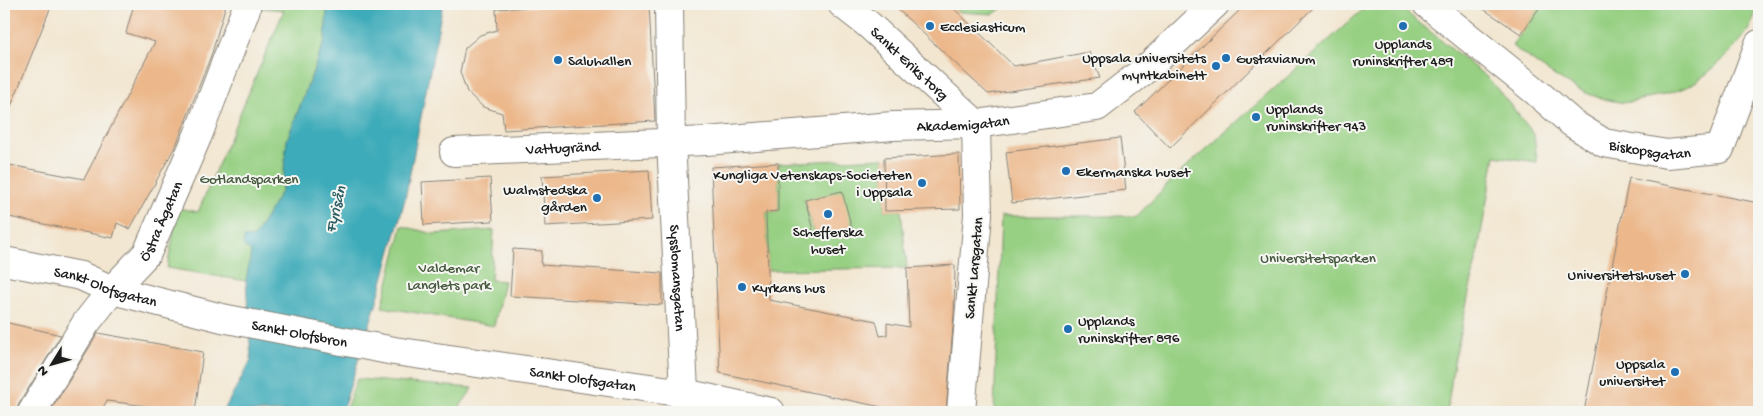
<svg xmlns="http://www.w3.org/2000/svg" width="1763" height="416" viewBox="0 0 1763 416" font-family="'Gochi Hand',sans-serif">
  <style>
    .green { fill: #97d083; stroke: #5a7650; fill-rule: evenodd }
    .water { fill: #3cabb9; stroke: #2c646a }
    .building { fill: #ecb88b }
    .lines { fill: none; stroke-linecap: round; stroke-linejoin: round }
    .street-casing { stroke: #878176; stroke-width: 30 }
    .street { stroke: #fff; stroke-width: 28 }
    .poi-dot { fill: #1f6fb2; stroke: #f6f6f2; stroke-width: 2 }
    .labels { text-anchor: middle; stroke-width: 4; stroke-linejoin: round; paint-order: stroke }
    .poi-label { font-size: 15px; fill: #1c1c1c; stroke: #f6f6f2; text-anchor: start }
    .street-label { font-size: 15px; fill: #1c1c1c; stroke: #f6f6f2 }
    .park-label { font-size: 15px; fill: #475b40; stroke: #f6f6f2 }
    .water-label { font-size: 16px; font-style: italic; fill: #2a5c63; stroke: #f6f6f2 }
  </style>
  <rect width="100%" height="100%" fill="#f6f6f2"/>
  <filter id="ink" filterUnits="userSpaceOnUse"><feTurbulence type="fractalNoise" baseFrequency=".02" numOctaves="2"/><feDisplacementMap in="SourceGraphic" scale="10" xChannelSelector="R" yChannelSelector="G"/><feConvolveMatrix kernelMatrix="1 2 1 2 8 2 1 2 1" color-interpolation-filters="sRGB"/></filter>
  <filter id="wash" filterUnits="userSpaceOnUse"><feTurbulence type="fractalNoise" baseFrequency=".0096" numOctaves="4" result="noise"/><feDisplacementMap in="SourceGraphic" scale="20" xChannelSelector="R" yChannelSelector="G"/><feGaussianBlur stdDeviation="1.12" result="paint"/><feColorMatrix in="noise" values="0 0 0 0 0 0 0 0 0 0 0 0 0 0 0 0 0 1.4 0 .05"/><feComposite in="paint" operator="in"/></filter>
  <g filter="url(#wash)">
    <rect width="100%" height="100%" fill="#f2e6d0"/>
    <path class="green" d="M260 4H326L327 10 325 40 287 140 282 190 254 237 246 281 167 268 178 208 198 212 284 10 260 8Z
      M949 4H1007L994 14 958 12Z
      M1369 4H1396L1489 79 1534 134 1537 162 1495 156 1476 261 1454 362 1447 412H994L1001 216H1137L1175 177Z
      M1542 4H1758C1755 13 1753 24 1747 32 1736 49 1709 74 1692 84 1680 91 1665 94 1652 97 1642 99 1630 104 1619 102 1578 97 1545 69 1512 46Z
      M884 158 885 211 901 210 907 268 768 270 766 212 778 211V163ZM805 200 852 229 815 238Z
      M402 226 434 234 494 230 491 280 504 281 494 326 382 307Z
      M357 379 473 388 456 412H345Z"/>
    <path class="water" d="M326 4H443L405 199 378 298 342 412H223L251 360 246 281 251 252 243 245 244 238 254 237 282 190 287 140 325 40 327 10Z"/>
    <g id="blocks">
      <path class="building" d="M4 4H52L5 121H4Z
        M134 4H226L212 53 177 143 130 229 117 223 113 238 4 216V164L84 179 155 42 126 33Z
        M585 4H649L655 121 504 130 502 113 483 107 467 92 460 72 465 48 480 35 497 30 496 9Z
        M892 4H949L1014 66 1089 52 1100 78 988 94Z
        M1246 4H1317L1170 148 1135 112Z
        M1476 4H1542L1521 34Z
        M1120 138 1126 190 1012 203 1006 152Z
        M959 154 960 209 885 211 884 158Z
        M778 163V211L766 212 769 300 876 321 880 336 887 335V323L909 327 907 268 955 265 954 315 946 412H905L720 373 711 167Z
        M649 170 652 220 545 226 542 176Z
        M490 178 493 221 424 225 422 182Z
        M1629 178 1759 203V412H1584Z
        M842 191 852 229 815 238 805 200Z
        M513 249 542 251 541 265 662 273V305L510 296Z
        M4 322 61 335 19 404 16 412H4Z
        M98 333 203 352 195 412 107 401 100 412H50Z"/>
    </g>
  </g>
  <g filter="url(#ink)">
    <use href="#blocks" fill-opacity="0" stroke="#878176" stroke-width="1"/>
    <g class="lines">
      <defs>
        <g id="street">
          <path id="s1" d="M669 4 671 142 685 409"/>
          <path id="s2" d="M842 4 869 25 976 124 978 215 961 412"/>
          <path id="s3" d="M1427 4 1533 89 1572 123 1604 143 1667 154 1720 149 1759 44"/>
          <path id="s4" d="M454 152 706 141 893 126 976 124 1097 107 1146 69 1215 4"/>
          <path id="s5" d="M4 261 81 276 112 290 222 318 394 351 684 393 771 412"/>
          <path id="s6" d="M32 412 86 323 112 290 147 253 198 135 246 9V4"/>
        </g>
      </defs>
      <use href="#street" class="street-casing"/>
      <use href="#street" class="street"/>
    </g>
  </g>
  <g class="poi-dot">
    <circle cx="930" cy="26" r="5"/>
    <circle cx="1403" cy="26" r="5"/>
    <circle cx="1226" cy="58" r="5"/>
    <circle cx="558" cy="60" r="5"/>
    <circle cx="1216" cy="66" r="5"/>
    <circle cx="1256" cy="117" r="5"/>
    <circle cx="1066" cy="171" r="5"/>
    <circle cx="922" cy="183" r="5"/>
    <circle cx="597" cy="198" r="5"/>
    <circle cx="828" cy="214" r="5"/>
    <circle cx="1685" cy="274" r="5"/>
    <circle cx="742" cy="287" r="5"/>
    <circle cx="1068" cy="329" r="5"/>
    <circle cx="1675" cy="372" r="5"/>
  </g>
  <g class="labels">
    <g class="poi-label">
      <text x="940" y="31">Ecclesiasticum</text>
      <text x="1403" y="48" text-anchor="middle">Upplands<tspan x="1403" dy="17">runinskrifter 489</tspan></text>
      <text x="1206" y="62" text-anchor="end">Uppsala universitets<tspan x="1206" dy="17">myntkabinett</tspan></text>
      <text x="1236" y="63">Gustavianum</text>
      <text x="568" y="65">Saluhallen</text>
      <text x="1266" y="113">Upplands<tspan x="1266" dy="17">runinskrifter 943</tspan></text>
      <text x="1076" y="176">Ekermanska huset</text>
      <text x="912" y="179" text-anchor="end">Kungliga Vetenskaps-Societeten<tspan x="912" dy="17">i Uppsala</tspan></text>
      <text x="587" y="194" text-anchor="end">Walmstedska<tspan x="587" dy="17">gården</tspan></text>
      <text x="828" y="236" text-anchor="middle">Schefferska<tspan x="828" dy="17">huset</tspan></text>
      <text x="1675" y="279" text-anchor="end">Universitetshuset</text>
      <text x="752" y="292">Kyrkans hus</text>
      <text x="1078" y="325">Upplands<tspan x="1078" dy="17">runinskrifter 896</tspan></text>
      <text x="1665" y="368" text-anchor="end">Uppsala<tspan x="1665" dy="17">universitet</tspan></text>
    </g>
    <g class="street-label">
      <text dy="5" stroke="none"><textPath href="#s2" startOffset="90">Sankt Eriks torg</textPath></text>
      <text dy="5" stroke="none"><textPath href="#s4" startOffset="510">Akademigatan</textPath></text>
      <text dy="5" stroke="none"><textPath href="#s3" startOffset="272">Biskopsgatan</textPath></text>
      <text dy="5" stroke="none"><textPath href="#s4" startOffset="109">Vattugränd</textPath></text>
      <text dy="5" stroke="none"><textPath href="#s6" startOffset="232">Östra Ågatan</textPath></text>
      <text transform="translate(973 268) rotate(-85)" y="5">Sankt Larsgatan</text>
      <text dy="5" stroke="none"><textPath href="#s1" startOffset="274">Sysslomansgatan</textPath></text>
      <text dy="5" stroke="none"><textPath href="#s5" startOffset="105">Sankt Olofsgatan</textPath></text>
      <text dy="5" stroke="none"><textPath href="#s5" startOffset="305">Sankt Olofsbron</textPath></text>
      <text dy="5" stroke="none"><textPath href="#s5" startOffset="592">Sankt Olofsgatan</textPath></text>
    </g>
    <g class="park-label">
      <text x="249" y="183">Gotlandsparken</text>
      <text x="1318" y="262">Universitetsparken</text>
      <text x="449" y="272">Valdemar<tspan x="449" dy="17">Langlets park</tspan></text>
    </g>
    <g class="water-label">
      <text transform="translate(334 209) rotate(-76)" y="6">Fyrisån</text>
    </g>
  </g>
  <rect width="1763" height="416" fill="none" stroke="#f6f6f2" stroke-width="20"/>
  <g transform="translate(52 364) rotate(233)" stroke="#f6f6f2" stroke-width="4" paint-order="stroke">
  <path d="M0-4L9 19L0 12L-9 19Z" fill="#1c1c1c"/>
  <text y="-8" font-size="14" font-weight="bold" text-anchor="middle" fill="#1c1c1c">N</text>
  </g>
</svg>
